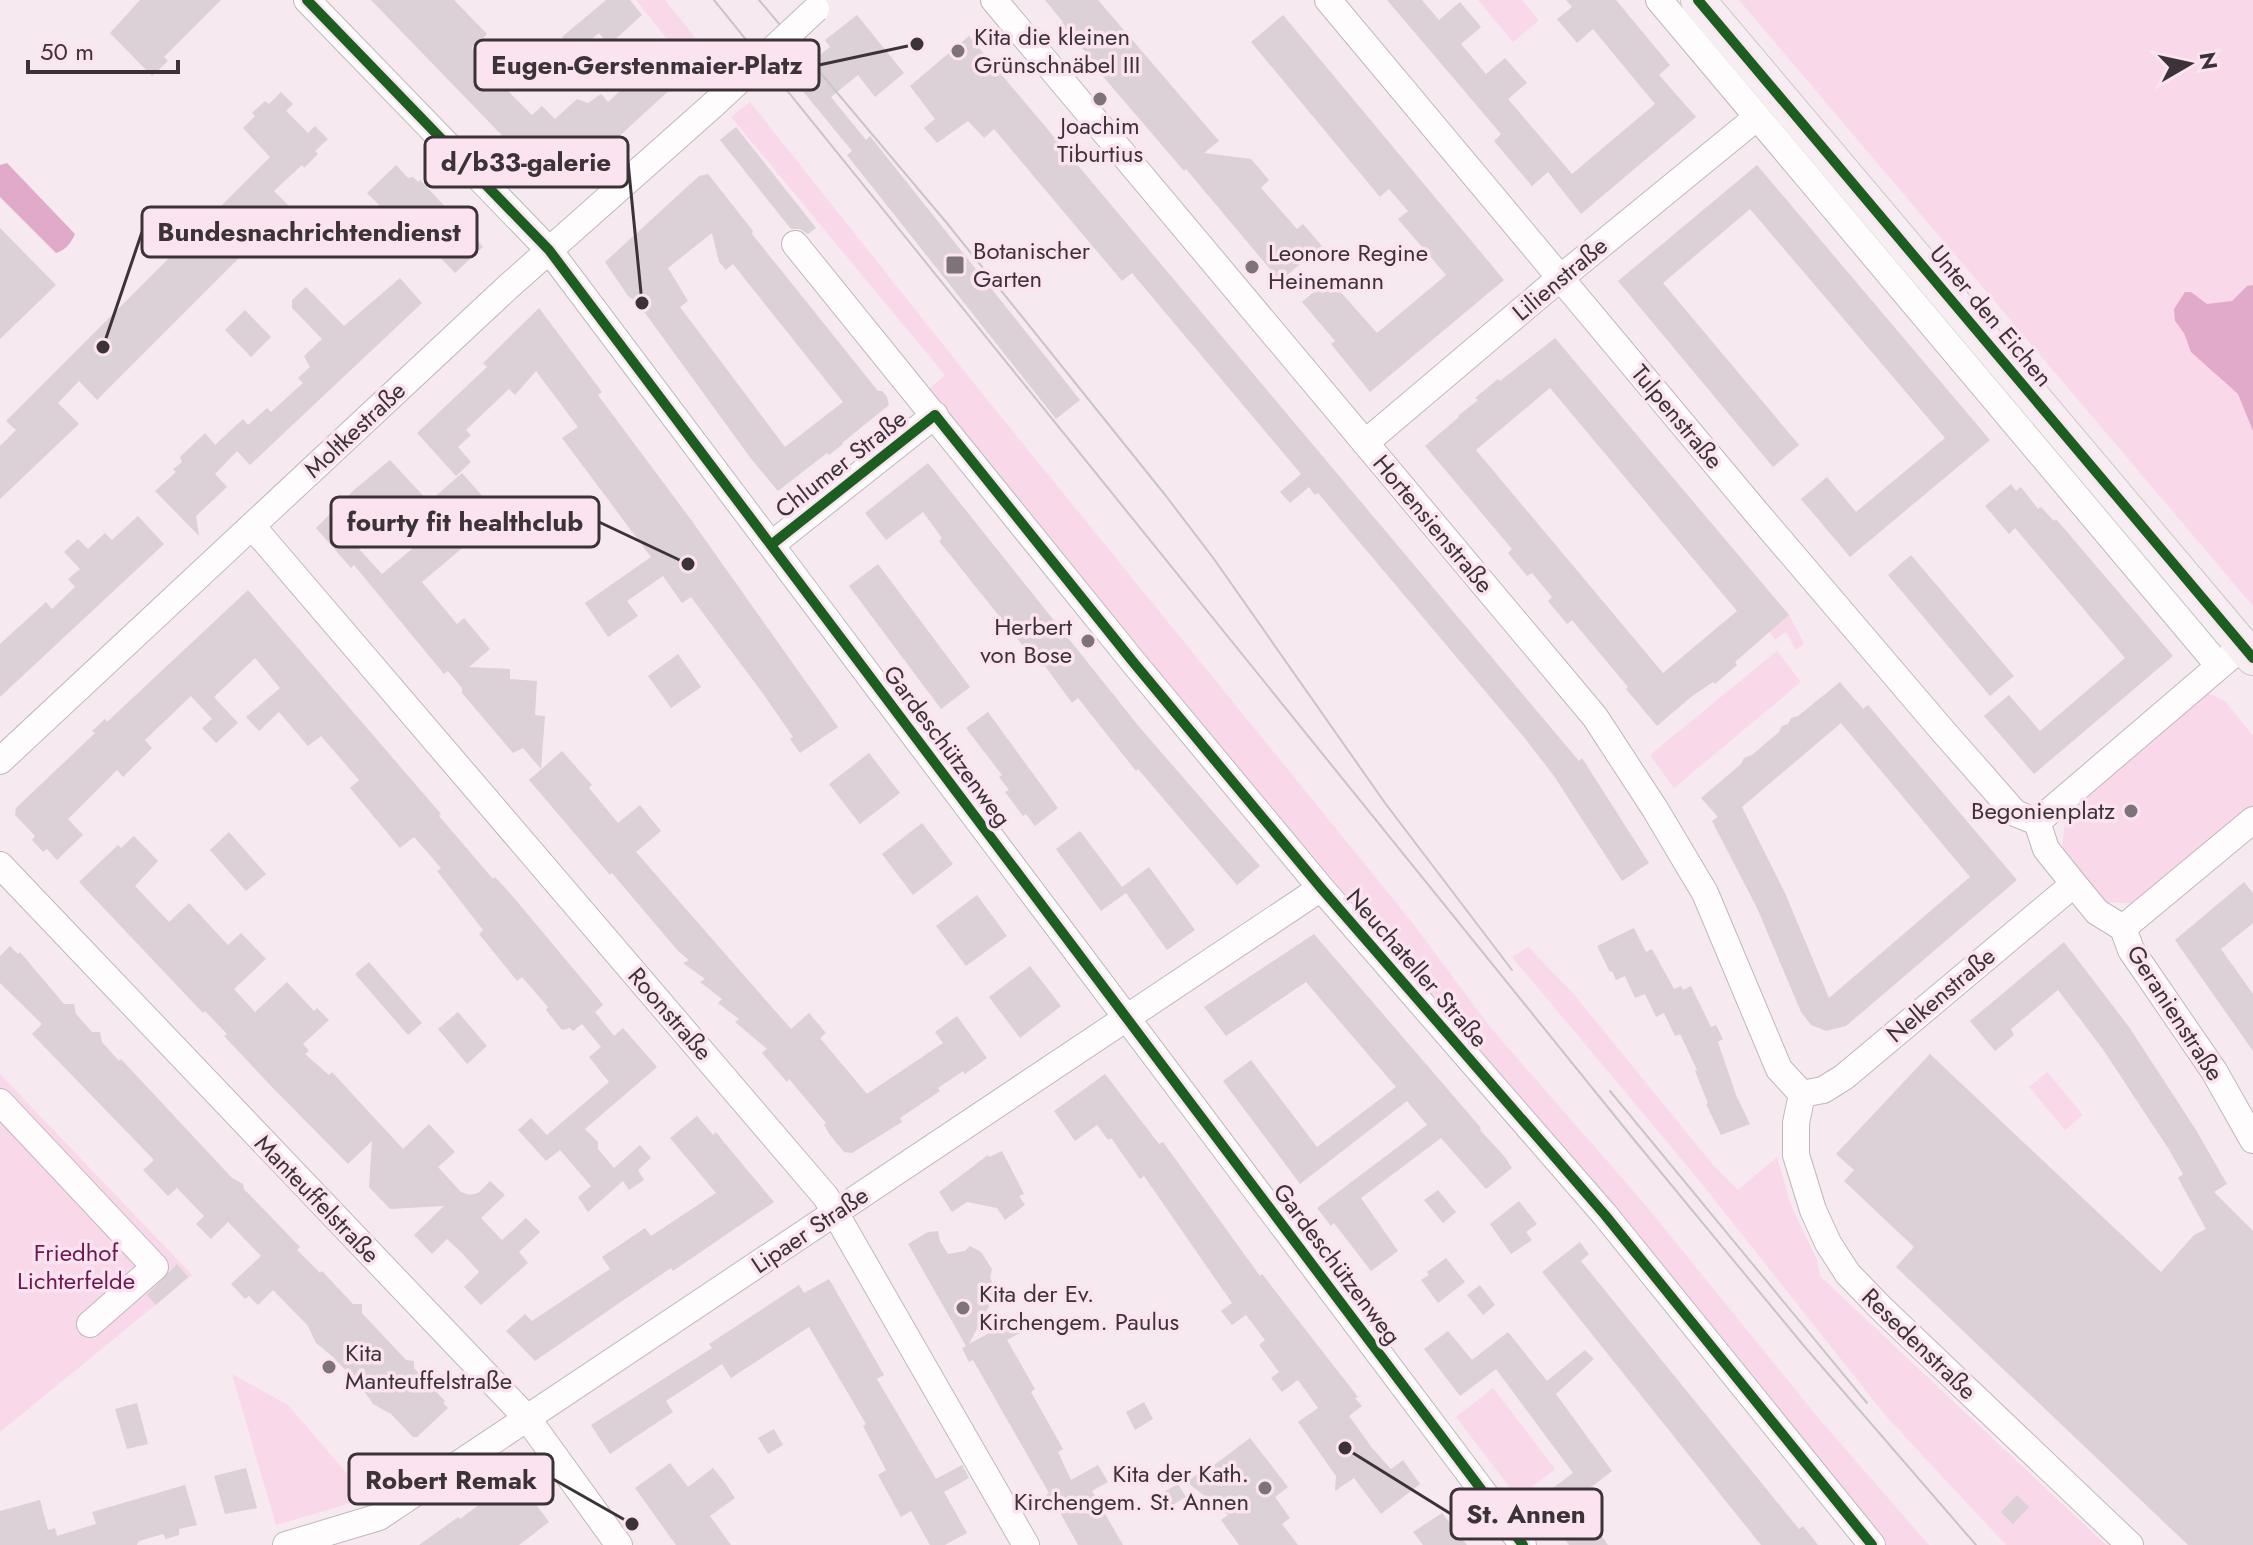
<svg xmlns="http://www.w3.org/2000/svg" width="2253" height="1545" viewBox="0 0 2253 1545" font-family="Jost,sans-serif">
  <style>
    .green { fill: #f9d8ea }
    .water { fill: #e2aaca }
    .building { fill: #dbd1d6; fill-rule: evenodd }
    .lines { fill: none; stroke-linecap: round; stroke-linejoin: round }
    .minor-casing { stroke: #c1b7bc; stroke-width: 28 }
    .major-casing { stroke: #cdc6ca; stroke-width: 36 }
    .minor { stroke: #fefcfd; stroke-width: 26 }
    .major { stroke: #f7eef3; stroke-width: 34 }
    .tram { stroke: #c8c5c7; stroke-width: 2 }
    .minor-bridge-casing { stroke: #c1b7bc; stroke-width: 28; stroke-linecap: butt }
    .minor-bridge { stroke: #fefcfd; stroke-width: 26 }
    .cycleway-casing { stroke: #fbe4f0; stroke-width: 15 }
    .cycleway { stroke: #1b5e20; stroke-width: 10 }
    .poi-dot { fill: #7d7378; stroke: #fbe4f0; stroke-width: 3 }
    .labels { text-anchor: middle; stroke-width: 7; stroke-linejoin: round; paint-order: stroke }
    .poi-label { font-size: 24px; fill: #3c3338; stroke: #fbe4f0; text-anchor: start }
    .street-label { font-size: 24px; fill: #3c3338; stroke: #fbe4f0 }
    .park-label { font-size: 24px; fill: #6e1851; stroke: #fbe4f0 }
    .leader { fill: none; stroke: #3c3338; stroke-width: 3 }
    .callout-dot { fill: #3c3338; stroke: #fbe4f0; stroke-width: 3 }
    .callout { fill: #fbe4f0; stroke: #3c3338; stroke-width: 3 }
    .callout-label { font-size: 26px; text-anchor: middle; font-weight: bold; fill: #3c3338 }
  </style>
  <rect width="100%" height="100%" fill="#f6e9f0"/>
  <path class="green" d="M636 0H665L717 65 700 81Z
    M1478 0H1522L1539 20 1513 42Z
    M1739 0H2253V606Z
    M750 102 980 391 1411 921 1490 1027 1642 1201 1820 1420 1929 1545H1885L1597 1186 1178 699 953 418 927 391 945 375 731 117Z
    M1789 615 1804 643 1796 650 1786 632 1775 640 1769 631Z
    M1777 651 1801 682 1674 788 1650 755Z
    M2207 693 2225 701 2253 736V813L2145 904 2103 902 2062 852 2066 810Z
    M1528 947 1572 992 1713 1165 1738 1190 1777 1157 1790 1203 1817 1260 1820 1276 2106 1545H2006L1886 1416 1694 1174 1512 957Z
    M2047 1072 2083 1115 2065 1130 2029 1087Z
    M0 1074 192 1275 0 1432Z
    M232 1374 288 1405 368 1498 276 1525Z
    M1493 1388 1555 1469 1518 1498 1456 1417Z"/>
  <path class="water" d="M7 163 75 234C71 243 66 250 56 253L0 197V165Z
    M2253 285V431L2238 394 2191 352 2184 333 2175 321 2174 309 2185 292H2191L2207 304 2232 301 2247 286Z"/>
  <path class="building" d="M140 0H221L164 57 168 61 152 76 110 33Z
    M371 0H454L487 34 471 48 485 62 482 65 532 115 542 106 555 119 577 99 588 103 601 94 608 102 654 60 675 85 565 186 556 178 547 182Z
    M606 0H630L642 15 609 45 599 33 575 52 562 37Z
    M1045 0H1098L1219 141 1204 153 1251 159 1269 180 1261 188 1297 229 1303 224 1322 246 1280 281 1186 169 1184 171 1088 59 1090 57 1061 24 1063 22Z
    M1387 0H1422L1439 20 1460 2 1481 27 1461 44 1486 74 1505 58 1527 83 1508 99 1572 174 1655 104 1593 29 1577 43 1557 19 1572 7 1566 0H1616L1670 65 1659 75 1696 117 1581 214 1548 172 1532 186 1494 141 1501 134Z
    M857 15 904 73 875 97 858 75 831 97 866 140 870 136 1080 400 1056 419 847 155 852 151 783 67 797 55 806 66 830 47 825 40Z
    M1283 15 1504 280 1370 392 1331 344 1335 341 1302 302 1329 279 1377 333 1446 275 1398 219 1408 211 1389 189 1380 197 1251 42Z
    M969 36 1579 761 1582 758 1649 863 1622 881 1554 776 1523 736 1318 493 1315 495 1309 487 1290 503 1280 492 1301 474 1132 273 1122 281 994 129 984 138 968 121 937 143 924 128 935 119 910 86Z
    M281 92 293 104 286 111 308 133 315 126 328 139 315 151 318 154 304 168 302 165 274 191 290 207 97 400 79 381 58 403 79 424 0 499V446L16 430 6 421 270 157 243 128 255 116 252 113 265 101 269 104Z
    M736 127 816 228 808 234 800 229H791L720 140Z
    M396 165 408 178 413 177 418 182 420 180 483 247 455 273 414 230 398 216 391 217 367 193Z
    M1757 165 1990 440 1850 557 1801 499 1827 477 1856 512 1945 438 1750 209 1663 283 1799 445 1773 467 1618 281Z
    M708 174 753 231 752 234 878 391H882L887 397 889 405 842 443 843 444 829 455 827 453 778 491 752 460 637 302 628 296 605 262 699 176ZM712 233 719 262 726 270 733 264 843 402 785 447 680 307 688 301 668 268Z
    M0 228 56 285 0 339Z
    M400 278 422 303 250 465 237 451 215 474 227 487 196 516 199 536 155 491 176 472 173 469 182 462 180 457 205 433 215 445 243 419 248 425 267 408 271 412 303 383 298 378 310 367 304 356 322 339 292 308V300L306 287 344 326Z
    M539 308 602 392 598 395 689 517 838 727 800 753 790 739 793 737 764 695 691 597 682 603 663 576 627 601 638 616 608 637 585 603 651 557 562 438 578 427 536 371 515 395 509 389 466 430 471 435 458 447 471 462 456 476 417 433 487 367 483 363Z
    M245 310 271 337 251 357 225 330Z
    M1555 338 1789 615 1735 662 1737 665 1715 684 1713 682 1691 697 1657 726 1626 689 1628 687 1572 620 1567 624 1548 601 1552 597 1532 573 1527 576 1508 553 1512 549 1425 446 1459 417 1458 416 1478 400 1475 398 1498 379 1500 381ZM1550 388 1737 611 1663 673 1476 450Z
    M390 460 429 502 462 473 485 499 454 528 467 544 422 582 457 624 464 618 490 649 469 667 510 669V679L537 681 535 715 545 716 541 769 523 748 513 753 462 693V688L448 671 444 674 354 565 351 568 316 528 354 490ZM390 506 420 542 382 574 359 549 372 538 365 530Z
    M928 463 1141 729 1260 866 1237 885 1138 769 1136 771 1078 698 1072 703 1045 666 1043 667 1025 644 1023 646 939 541 942 538 923 512 886 540 865 513Z
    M2011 484 2016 491 2021 487 2038 509 2041 507 2054 521 2056 519 2173 656 2034 774 1984 716 2009 695 2040 731 2125 658 2015 528 2009 534 1985 506Z
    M138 516 164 544 0 697V644L46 602 52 609 75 587 68 579 80 569 64 552 78 539 88 549 105 533 112 540Z
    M1911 555 2014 676 1990 696 1888 575Z
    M878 564 970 687 941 709 849 586Z
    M248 590 441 814 439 816 493 879 495 877 509 892 597 997 603 1005 595 1012 614 1036 623 1028 657 1067 585 1129 598 1142V1149L614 1168 640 1145 651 1158 638 1170 644 1180 629 1190 623 1181 588 1212 578 1197 591 1186 560 1150 546 1161 518 1130 531 1118 547 1135 609 1082 589 1057 601 1047 582 1024 573 1031 570 1028 562 1030 546 1010 548 1007 522 977 517 981 479 934 483 930 437 871 441 868 414 837 400 848 350 788 359 780 321 736 308 746 279 712 259 731 246 717 280 688 255 658 214 697 238 723 216 743 202 728 212 719 191 696 145 740 152 748 123 777 117 770 68 819 83 835 57 860 47 849 43 852 32 840 35 836 15 815 16 808 95 733 92 731 105 719 107 722Z
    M678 654 701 687 671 708 648 676Z
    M1840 682 1863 709 1868 705 2017 880 1846 1026 1826 1031 1811 1025 1801 1012 1757 908 1712 821 1718 817 1701 798 1741 764 1744 758 1752 755 1779 732 1782 726 1788 724 1791 718 1798 716ZM1841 723 1970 877 1829 998 1785 893 1742 807Z
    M988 712 1058 808 1035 826 1026 814 1023 816 1005 792 1009 790 999 777 1002 775 966 728Z
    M562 751 592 785 589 788 618 823 640 805 661 831 636 852 791 1029 809 1013 826 1033 820 1038 867 1094 943 1043 935 1032 957 1016 987 1058 965 1074 963 1071 938 1088 940 1091 900 1118 902 1122 852 1153 844 1152 830 1135 824 1125 826 1123 789 1079 787 1082 762 1053 767 1049 735 1022 739 1019 718 1003 722 999 700 982 705 979 683 963 689 960 678 951 612 873 610 875 529 780Z
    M869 753 900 793 860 824 829 784Z
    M922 823 953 864 913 895 882 854Z
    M1080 831 1122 887 1149 867 1195 930 1167 950 1126 893 1101 911 1056 849Z
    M229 832 266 874 246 891 210 850Z
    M134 836 158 861 135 886 169 922 189 903 228 945 241 933 266 959 234 989 255 1012 287 982 314 1011 317 1008 329 1020 303 1044 309 1051 305 1054 329 1075 332 1072 403 1149 429 1124 455 1152 438 1167 461 1192 470 1195 478 1193 490 1181 505 1195 481 1218 502 1240 526 1218 540 1232 519 1252 528 1263 481 1305 464 1287 479 1272 462 1253 447 1239 432 1254 414 1235 444 1206 390 1209 369 1187 372 1141 348 1164 272 1087 224 1036 227 1034 205 1011 203 1013 79 882 118 845 121 848Z
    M2244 882 2253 893V923L2221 949 2253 994V1051L2175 940Z
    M977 895 1007 936 966 966 936 926Z
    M1634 928 1646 952 1652 949 1674 989 1681 986 1683 990 1691 986 1711 1027 1716 1025 1723 1039 1718 1042 1736 1095 1750 1124 1721 1135 1706 1104 1708 1103 1695 1071 1697 1070 1680 1034 1675 1036 1664 1013 1656 1017 1645 994 1635 998 1625 976 1616 980 1612 971 1610 972 1597 946Z
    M1314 934 1481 1128 1480 1130 1504 1156 1512 1168 1486 1189 1441 1138 1361 1198 1398 1251 1371 1271 1334 1223 1331 1226 1317 1208 1427 1125 1407 1101 1300 1184 1223 1081 1251 1060 1317 1147 1396 1087 1306 982 1226 1036 1204 1007Z
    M2064 942 2129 1027 2196 1130 2227 1184 2214 1192 2253 1231V1545H2188L1896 1267 1914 1247 1844 1181 1854 1170 1836 1154 1930 1054 2161 1272 2194 1235 2206 1229 2178 1178 2183 1174 2168 1148 2102 1048 2058 990 2011 1029 2014 1035 1995 1051 1970 1021Z
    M10 946 18 954 20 952 64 1004H74L76 1014 92 1032H100L102 1042 119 1061 121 1059 232 1178 243 1184 244 1189 300 1247 297 1250 320 1273 322 1271 353 1304H362V1313L406 1360 414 1361V1368L445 1401 443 1403 448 1408 417 1437H413L391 1414 373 1404 362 1388 333 1357 316 1343 308 1326 273 1290 258 1305 249 1296 245 1299 231 1284 261 1256 228 1222 211 1239 196 1224 204 1216 177 1188 168 1196 143 1170 154 1160 32 1034 42 1024 0 983V956Z
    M369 962 422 1023 408 1035 355 974Z
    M1030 966 1061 1006 1020 1038 989 997Z
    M458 1012 487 1046 467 1064 438 1029Z
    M1105 1074 1159 1144 1163 1142 1260 1276 1262 1274 1358 1397 1355 1398 1362 1406 1349 1416 1372 1448 1391 1469 1403 1460 1420 1484 1381 1514 1354 1478 1335 1491 1336 1476 1298 1422 1318 1408 1298 1380 1282 1392 1271 1378 1279 1372 1259 1345 1265 1340 1246 1315 1232 1325 1221 1311 1232 1303 1144 1176 1140 1179 1111 1138 1108 1140 1097 1125 1075 1141 1054 1111Z
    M697 1116 713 1135 716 1132 723 1141 774 1202 673 1271 671 1268 625 1299 535 1361 506 1331 525 1314 532 1321 610 1269 602 1257 645 1228 651 1236 716 1193 670 1138Z
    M1002 1151 1024 1194 1019 1196 1025 1205 1005 1220 997 1208 967 1202 952 1212 939 1192 988 1155 989 1157Z
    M1438 1190 1456 1212 1443 1223 1424 1200Z
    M1519 1201 1537 1224 1526 1232 1532 1240 1511 1254 1490 1224Z
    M938 1231 940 1241 948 1254 965 1251 970 1246 981 1252 992 1269 990 1278 997 1291 969 1344 1013 1320 1020 1333 1007 1340 1035 1389 1031 1392 1063 1449 1058 1452 1071 1480 1098 1465 1108 1482 1092 1491 1123 1545H1078L1057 1507 1054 1509 1046 1495 1049 1493 973 1360 969 1362 962 1348 966 1346 908 1244 928 1232Z
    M1580 1242 1589 1254 1581 1261 1799 1529 1803 1526 1818 1545H1761L1542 1272Z
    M1446 1258 1465 1282 1438 1303 1421 1280 1429 1275 1427 1272Z
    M177 1264 188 1277 156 1305 147 1295Z
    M829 1279 884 1375 877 1379 936 1479 962 1465 969 1478 944 1492 967 1533 945 1545H930L911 1511 901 1517 878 1475 886 1470 863 1426 866 1424 809 1327 731 1378 722 1364 666 1401 673 1412 610 1454 591 1425 712 1348 709 1344 799 1285 804 1293Z
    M1480 1285 1495 1305 1483 1315 1467 1295Z
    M1448 1331 1472 1360 1508 1332 1547 1381 1585 1350 1594 1359 1556 1394 1612 1471 1576 1499 1608 1545H1569L1550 1519 1537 1500 1573 1473 1496 1369 1460 1396 1424 1349Z
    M1144 1402 1153 1419 1135 1430 1126 1412Z
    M137 1403 148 1444 127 1449 115 1409Z
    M774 1429 783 1445 768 1454 758 1438Z
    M1250 1438 1288 1487 1275 1497 1290 1518 1282 1524 1298 1545H1239L1221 1520 1228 1515 1187 1482 1211 1463 1213 1466Z
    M670 1463 688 1487 713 1468 725 1483 735 1498 710 1516 731 1545H676L635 1488Z
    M246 1468 257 1508 225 1514 214 1476Z
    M516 1477 549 1522 519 1545H419L458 1517 460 1519Z
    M1178 1484 1186 1497 1159 1513 1151 1499Z
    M185 1485 197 1525 179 1529V1535L166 1539 163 1534 139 1541 137 1545H0V1511L40 1500 48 1530 55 1528 57 1536 96 1524 92 1512Z
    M2017 1495 2029 1507 2013 1524 2001 1512Z
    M1442 1513 1467 1545H1423L1413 1532Z"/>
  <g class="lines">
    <defs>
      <path id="minor" d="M307 0 549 250 1523 1545
        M994 0 1595 717 1655 809 1705 893 1779 1069 1802 1094
        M1328 0 1756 512 1942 730 2015 813 2037 822
        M1659 0 2219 666
        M795 244 1134 663 1321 888 1605 1215 1872 1545
        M1365 443 1547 289 1756 118
        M252 526 826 1197 1026 1545
        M771 545 935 415
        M0 761 509 286 714 104
        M2037 822 2231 656
        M2037 822 2046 849 2074 884 2097 912 2123 928
        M0 865 527 1418 619 1545
        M2123 928 2131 950 2214 1071 2253 1140
        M2123 928 2253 820
        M1802 1094 1796 1123V1155L1813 1210 1828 1243 1848 1274 1883 1310 2130 1545
        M1802 1094 1823 1090 1844 1077 2074 884
        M0 1102 155 1267 90 1324
        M286 1545 379 1517 1321 888"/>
      <path id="major" d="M1698 0 2253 658"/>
    </defs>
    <use href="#minor" class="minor-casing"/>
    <use href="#major" class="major-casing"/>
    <use href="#minor" class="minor"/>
    <use href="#major" class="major"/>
    <path class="tram" d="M714 0 1631 1136 1804 1346 1976 1545
      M759 0 946 222 1166 496 1214 559 1385 803 1512 970
      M1610 1091 1867 1403"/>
    <defs>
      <path id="minor-bridge" d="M714 104 816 9"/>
    </defs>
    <use href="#minor-bridge" class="minor-bridge-casing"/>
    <use href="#minor-bridge" class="minor-bridge"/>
    <defs>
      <path id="cycleway" d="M307 0 549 250 1523 1545
        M1698 0 2253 658
        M771 545 935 415 1134 663 1321 888 1605 1215 1872 1545"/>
    </defs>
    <use href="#cycleway" class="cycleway-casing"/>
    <use href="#cycleway" class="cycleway"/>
  </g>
  <g class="poi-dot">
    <circle cx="958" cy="51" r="8"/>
    <circle cx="1100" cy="99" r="8"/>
    <rect x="945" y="255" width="20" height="20" rx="4"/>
    <circle cx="1252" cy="267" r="8"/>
    <circle cx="1088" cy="641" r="8"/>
    <circle cx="2131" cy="811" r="8"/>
    <circle cx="963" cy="1308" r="8"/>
    <circle cx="329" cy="1367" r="8"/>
    <circle cx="1265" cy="1488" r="8"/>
  </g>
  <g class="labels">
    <g class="poi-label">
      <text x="974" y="45">Kita die kleinen<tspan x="974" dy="28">Grünschnäbel III</tspan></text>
      <text x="1100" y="134" text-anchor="middle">Joachim<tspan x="1100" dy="28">Tiburtius</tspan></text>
      <text x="973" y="259">Botanischer<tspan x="973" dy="28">Garten</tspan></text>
      <text x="1268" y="261">Leonore Regine<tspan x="1268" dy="28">Heinemann</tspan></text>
      <text x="1072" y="635" text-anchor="end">Herbert<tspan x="1072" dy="28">von Bose</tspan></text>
      <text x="2115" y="819" text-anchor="end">Begonienplatz</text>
      <text x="979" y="1302">Kita der Ev.<tspan x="979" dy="28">Kirchengem. Paulus</tspan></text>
      <text x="345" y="1361">Kita<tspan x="345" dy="28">Manteuffelstraße</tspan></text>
      <text x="1249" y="1482" text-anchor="end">Kita der Kath.<tspan x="1249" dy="28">Kirchengem. St. Annen</tspan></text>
    </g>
    <g class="street-label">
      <text transform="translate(1560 279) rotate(-40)" y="8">Lilienstraße</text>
      <text transform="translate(1991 316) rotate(50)" y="8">Unter den Eichen</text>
      <text transform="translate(1677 417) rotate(50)" y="8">Tulpenstraße</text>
      <text transform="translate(355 430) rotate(-43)" y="8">Moltkestraße</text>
      <text transform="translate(841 464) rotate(-38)" y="8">Chlumer Straße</text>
      <text transform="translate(1433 524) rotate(50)" y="8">Hortensienstraße</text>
      <text transform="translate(947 746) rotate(53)" y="8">Gardeschützenweg</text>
      <text transform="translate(1417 968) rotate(49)" y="8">Neuchateller Straße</text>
      <text transform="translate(1941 995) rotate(-40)" y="8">Nelkenstraße</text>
      <text transform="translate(2175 1013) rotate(57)" y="8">Geranienstraße</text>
      <text transform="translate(670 1014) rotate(49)" y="8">Roonstraße</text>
      <text transform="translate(317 1199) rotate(46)" y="8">Manteuffelstraße</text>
      <text transform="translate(810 1230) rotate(-34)" y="8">Lipaer Straße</text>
      <text transform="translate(1337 1264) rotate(53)" y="8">Gardeschützenweg</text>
      <text transform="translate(1919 1344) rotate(44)" y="8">Resedenstraße</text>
    </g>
    <g class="park-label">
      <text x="76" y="1261">Friedhof<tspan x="76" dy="28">Lichterfelde</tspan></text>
    </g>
  </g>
  <path class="leader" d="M917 44L819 65M642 303L628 162M103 347L142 232M688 564L599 522M632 1524L553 1479M1345 1448L1451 1514"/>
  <g class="callout-dot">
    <circle cx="917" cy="44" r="8"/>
    <circle cx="642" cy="303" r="8"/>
    <circle cx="103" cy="347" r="8"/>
    <circle cx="688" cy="564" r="8"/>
    <circle cx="632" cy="1524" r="8"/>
    <circle cx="1345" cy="1448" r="8"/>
  </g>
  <g class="callout">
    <rect x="475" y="40" width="344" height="50" rx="8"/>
    <rect x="425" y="137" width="203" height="50" rx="8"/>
    <rect x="142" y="207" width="335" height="50" rx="8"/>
    <rect x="331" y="497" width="268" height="50" rx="8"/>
    <rect x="349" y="1454" width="204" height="50" rx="8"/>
    <rect x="1451" y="1489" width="151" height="50" rx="8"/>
  </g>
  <g class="callout-label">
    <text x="647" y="74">Eugen-Gerstenmaier-Platz</text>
    <text x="526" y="171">d/b33-galerie</text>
    <text x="309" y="241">Bundesnachrichtendienst</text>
    <text x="465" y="531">fourty fit healthclub</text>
    <text x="451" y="1489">Robert Remak</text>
    <text x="1526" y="1523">St. Annen</text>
  </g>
  <g transform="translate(2189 64) rotate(81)" stroke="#fbe4f0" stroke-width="6" paint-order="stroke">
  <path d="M0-6L14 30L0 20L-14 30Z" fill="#3c3338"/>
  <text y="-12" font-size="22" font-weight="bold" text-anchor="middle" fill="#3c3338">N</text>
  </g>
  <path d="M28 60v12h150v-12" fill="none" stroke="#3c3338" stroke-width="4"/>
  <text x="40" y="60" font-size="24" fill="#3c3338" stroke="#fbe4f0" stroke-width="6" paint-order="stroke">50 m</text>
</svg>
